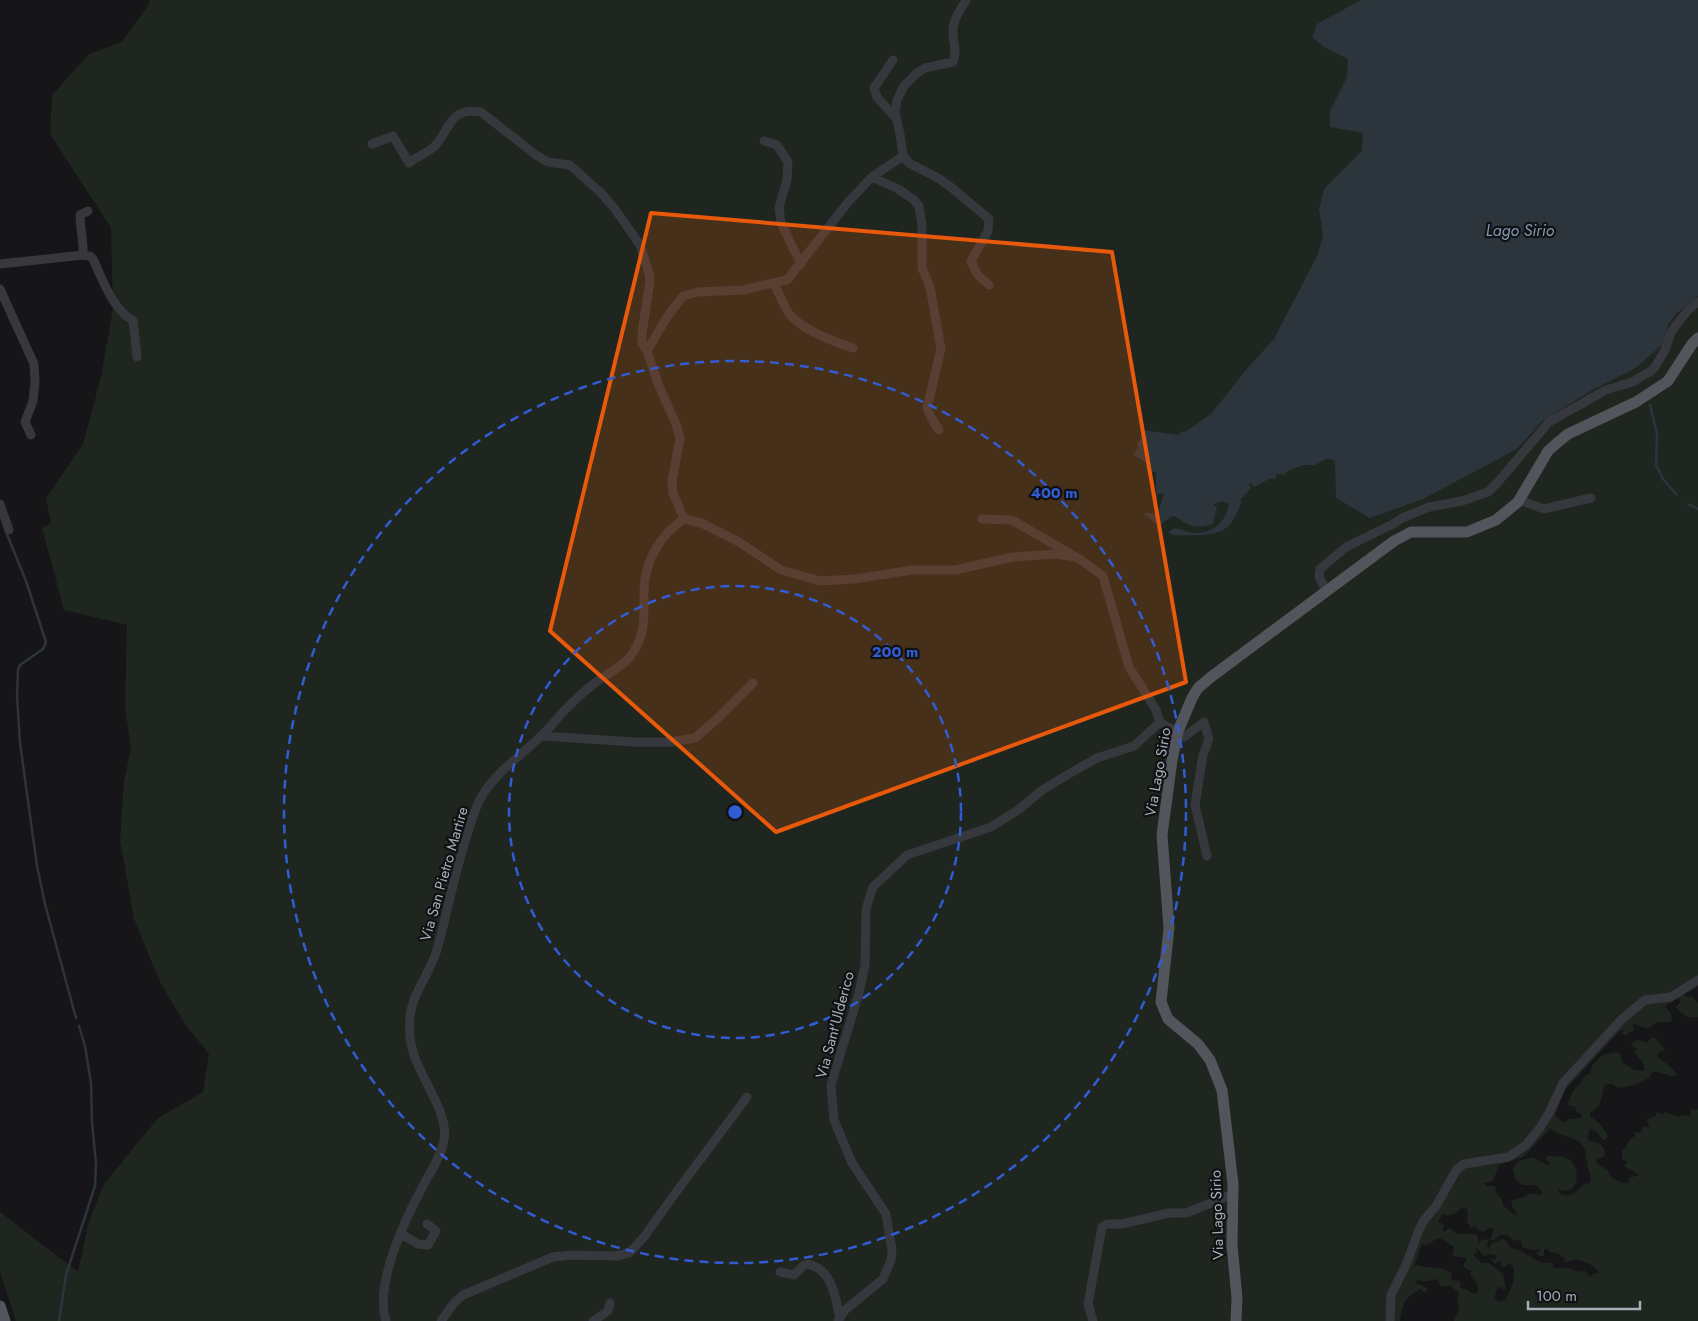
<svg xmlns="http://www.w3.org/2000/svg" width="1698" height="1321" viewBox="0 0 1698 1321" font-family="Jost,sans-serif">
  <style>
    .green { fill: #1e261f; fill-rule: evenodd }
    .water { fill: #2c353c }
    .lines { fill: none; stroke-linecap: round; stroke-linejoin: round }
    .stream { stroke: #2c353c; stroke-width: 2.5 }
    .minor { stroke: #37383d; stroke-width: 9 }
    .major { stroke: #53555c; stroke-width: 11 }
    .marked { fill: #e8590c; fill-opacity: 0.2; stroke: #e8590c; stroke-width: 4; stroke-linejoin: round }
    .ring { fill: none; stroke: #325cd3; stroke-width: 2.5; stroke-dasharray: 9 6 }
    .labels { text-anchor: middle; stroke-width: 4.5; stroke-linejoin: round; paint-order: stroke }
    .street-label { font-size: 15px; fill: #a8adb8; stroke: #111113 }
    .water-label { font-size: 16px; font-style: italic; fill: #7f9bb3; stroke: #111113 }
    .centre { fill: #325cd3; stroke: #111113; stroke-width: 2.5 }
    .ring-label { font-size: 15px; text-anchor: middle; font-weight: bold; fill: #325cd3; stroke: #111113; stroke-width: 4.5; stroke-linejoin: round; paint-order: stroke }
  </style>
  <rect width="100%" height="100%" fill="#161618"/>
  <path class="green" d="M149 0H1698V986L1683 995 1692 997 1698 1003V1017C1689 1019 1681 1015 1676 1007L1680 1003 1679 997 1665 1006 1671 1014 1672 1020 1670 1022H1658L1650 1027 1645 1028 1632 1023 1634 1031 1628 1032 1627 1036 1621 1033 1624 1031 1622 1029 1565 1090 1555 1116 1562 1121 1566 1122 1569 1119 1581 1118 1582 1115 1576 1111 1575 1107 1567 1105 1573 1091 1582 1081 1584 1077 1590 1073 1593 1064 1603 1055 1617 1052 1620 1054 1622 1062 1634 1070 1644 1071C1646 1061 1637 1058 1634 1051L1637 1050 1631 1045 1633 1042 1639 1040 1647 1043 1652 1037 1656 1039 1660 1044 1665 1049 1658 1053 1657 1056 1674 1070 1677 1076C1668 1077 1661 1071 1652 1072L1649 1078 1633 1085 1618 1088 1612 1084H1605C1601 1096 1603 1105 1590 1113V1116L1600 1124 1608 1136 1606 1140H1603L1597 1132 1590 1129 1587 1138 1590 1141C1600 1142 1605 1146 1605 1156L1597 1159 1596 1163 1608 1170 1609 1174C1614 1180 1621 1184 1629 1183V1178L1639 1175 1624 1166 1628 1161 1622 1160V1151L1626 1148C1627 1143 1630 1138 1635 1136L1634 1132 1640 1133 1644 1126 1649 1128 1647 1118 1651 1119V1117H1655L1657 1112 1662 1115 1665 1112 1678 1117 1683 1115 1690 1116 1691 1115 1690 1111 1691 1109 1696 1110 1698 1109V1321H1454L1459 1308 1457 1301 1459 1295 1458 1292 1451 1286H1441L1438 1280C1430 1278 1430 1284 1419 1280L1416 1281V1283L1427 1288V1292H1423L1422 1289C1403 1297 1404 1302 1400 1321H16L0 1272V1212L78 1272 88 1224 104 1184 158 1118 203 1092 209 1054 185 1024 160 982 134 919 120 840 124 781 131 748 125 707 127 625 64 610 42 528 51 523 46 498 83 444 101 377 113 308 111 228 50 134 52 95 89 54 122 42 149 4ZM1551 1128C1556 1138 1576 1133 1584 1148 1586 1152 1586 1158 1587 1163 1588 1171 1592 1175 1590 1183L1584 1184C1576 1192 1574 1196 1562 1195L1557 1189C1561 1190 1565 1192 1569 1190 1581 1185 1578 1164 1568 1159 1563 1156 1553 1156 1548 1156L1545 1159 1550 1163 1549 1166 1532 1157 1519 1161 1513 1168 1516 1180 1523 1185H1536L1542 1191V1194L1538 1195 1530 1193 1522 1198 1512 1200V1206L1517 1213 1514 1215 1503 1205 1502 1199 1497 1195 1495 1186H1487L1484 1183C1495 1183 1492 1179 1498 1170L1497 1166 1523 1157ZM1462 1207 1467 1209 1468 1218 1466 1221 1471 1228 1476 1225V1228L1484 1232 1489 1227 1494 1230 1490 1239 1492 1241 1501 1235H1508L1513 1241 1517 1240 1521 1241 1522 1247 1533 1250 1540 1249 1537 1254 1540 1256H1544V1249H1548L1550 1252 1559 1254 1565 1259 1563 1261 1568 1262C1578 1256 1594 1264 1599 1273H1595L1590 1277 1586 1272 1583 1271 1581 1272C1576 1271 1571 1268 1566 1268 1562 1267 1558 1269 1554 1268L1552 1262C1536 1267 1527 1249 1511 1248L1505 1240 1502 1239 1491 1244 1489 1249 1487 1246 1488 1240 1482 1239 1479 1243 1478 1236 1476 1234H1457L1450 1228 1443 1232V1228L1445 1226 1438 1221 1443 1214C1451 1218 1457 1212 1462 1207ZM1437 1239H1442L1454 1247 1452 1256 1467 1258 1463 1266 1468 1270H1472L1470 1274C1474 1282 1481 1284 1477 1294H1473L1466 1289 1460 1288V1281L1453 1280 1451 1278V1272C1440 1266 1430 1269 1418 1265L1414 1266 1422 1244 1426 1245ZM1476 1248 1485 1256 1488 1254 1496 1255V1259L1490 1258 1495 1264 1501 1260V1266L1505 1267 1510 1263 1514 1269 1513 1284 1505 1300 1499 1302 1494 1299 1498 1286 1502 1289H1506L1503 1274 1489 1263H1482L1474 1256V1253H1477Z"/>
  <path class="water" d="M1361 0H1698V296L1676 314 1668 325 1662 345 1634 369 1594 389 1542 421 1517 449 1423 499 1370 518 1336 498 1335 462 1332 459H1326L1315 465H1303L1288 471 1284 475 1277 474 1275 479H1269L1254 487 1251 483 1249 484 1251 488 1240 500 1242 501C1232 525 1228 534 1200 535 1191 535 1182 536 1172 535L1168 532 1174 528C1181 529 1187 532 1194 533 1212 534 1226 522 1229 504L1222 501 1214 504V506H1217L1213 524C1203 527 1193 528 1184 522 1180 520 1177 517 1172 516L1161 524 1154 523 1148 516H1145V513H1158L1164 493 1158 494 1156 508V472L1147 471 1146 463 1133 454 1138 448 1137 443 1140 440 1142 430 1179 435 1181 431 1185 432 1212 413 1245 371 1274 339 1317 256 1323 236 1319 209 1324 189 1362 151 1363 133 1330 127V111L1347 77 1348 59 1324 47 1312 37 1317 24Z"/>
  <g class="lines">
    <path class="stream" d="M1650 405 1657 434 1656 465 1663 479 1676 494
      M1688 504 1698 509
      M6 532 26 581 46 642 43 649 20 665 18 670 17 696 20 743 37 866 45 904 76 1018
      M59 1321 66 1275 95 1186 96 1164 92 1122 91 1083 85 1046 79 1026"/>
    <path class="minor" d="M966 0C961 9 953 19 953 30 952 41 958 51 953 62L925 68 917 73 904 86 897 100 895 112 900 134 903 156 909 163 938 178 952 188 989 219 988 231 971 261 977 274 989 285
      M893 60 874 88 877 97 896 118
      M764 141 777 145 788 162 787 180 779 207 781 223 801 264
      M372 144 393 136 409 163C416 157 429 152 435 146 451 128 449 107 481 112L536 155 548 162 570 165 601 193 615 209 640 245 649 273 650 281 642 333V343L647 351 659 386 676 424 680 438 672 481 673 493 684 519
      M872 177 898 189 913 199 919 206 922 226V268L930 287 941 349 927 408 932 419 939 430
      M83 255C84 242 80 228 80 215L88 211
      M0 264 83 255 90 256 93 259C102 278 113 311 133 320L137 357
      M774 284C780 294 783 306 790 315 803 330 835 342 853 348
      M0 289 34 364 35 381 33 401 25 422 31 435
      M647 351 667 317 683 296 698 292 743 290 787 280 849 201 872 177 903 156
      M1519 500 1544 509 1591 498
      M0 504 9 530
      M982 519 1012 520 1081 560 1103 576 1129 667 1156 710 1160 722 1167 727 1178 731 1184 737 1204 722 1209 739 1203 755 1195 805 1207 856
      M1324 586 1319 577 1320 569 1346 547 1393 524 1402 518 1429 507 1462 501 1488 492 1498 482 1549 422 1606 390 1632 382 1651 371 1655 367 1665 350 1671 332 1688 310 1698 302
      M542 736 634 742H670L695 738 718 718 753 683
      M401 1234 418 1244 428 1245 436 1231 427 1224
      M780 1272 794 1275 804 1265 808 1264C833 1270 835 1297 840 1318
      M386 1321C374 1285 405 1219 423 1186 430 1172 441 1157 444 1140 449 1114 422 1080 414 1055 410 1044 409 1030 410 1018 412 991 432 972 438 946 448 909 455 872 467 835 471 822 475 807 482 796 497 771 522 755 543 734 553 724 561 713 571 704 580 695 589 687 599 680 609 673 621 667 629 658 651 630 641 609 645 579 649 554 664 532 684 519L701 523 739 542 781 570 820 581 855 579 912 570H955L1013 557 1056 554 1075 557
      M441 1321 454 1303 463 1295 553 1257 572 1255 616 1256 629 1253 644 1237 674 1195 747 1097
      M593 1321 608 1311 610 1303
      M838 1321 845 1310 883 1279 891 1260 892 1250 886 1214 852 1163 834 1120 831 1085 859 993 865 965 866 909 873 887 907 855 991 827 1018 810 1042 790 1079 768 1097 758 1134 746 1160 722
      M1093 1321 1088 1304 1102 1227 1107 1224H1122L1169 1213H1186L1233 1194
      M1390 1321 1391 1295 1406 1265 1419 1230 1424 1220 1436 1206 1457 1169 1464 1164 1508 1157 1526 1145 1540 1128 1549 1113 1563 1083 1622 1019 1645 1000 1671 997 1698 980"/>
    <path class="major" d="M0 1306 5 1321
      M1236 1321 1237 1298 1232 1245 1233 1184 1222 1090 1210 1060 1198 1044 1168 1019 1161 1002 1169 928 1162 835 1172 760 1178 731 1192 698 1198 688 1211 677 1394 541 1411 532H1467L1496 520 1518 502 1548 451 1557 443 1568 434 1636 402 1668 381 1692 344 1698 338"/>
  </g>
  <path class="marked" d="M651 213 1112 252 1186 682 776 832 550 631Z"/>
  <g class="ring">
    <circle cx="735" cy="812" r="226"/>
    <circle cx="735" cy="812" r="451"/>
  </g>
  <g class="labels">
    <g class="street-label">
      <text transform="translate(1158 772) rotate(-80)" y="5">Via Lago Sirio</text>
      <text transform="translate(444 874) rotate(-74)" y="5">Via San Pietro Martire</text>
      <text transform="translate(835 1025) rotate(-75)" y="5">Via Sant'Ulderico</text>
      <text transform="translate(1217 1215) rotate(-92)" y="5">Via Lago Sirio</text>
    </g>
    <g class="water-label">
      <text x="1520" y="236">Lago Sirio</text>
    </g>
  </g>
  <circle cx="735" cy="812" r="8" class="centre"/>
  <g class="ring-label">
    <text x="1054" y="498">400 m</text>
    <text x="895" y="657">200 m</text>
  </g>
  <path d="M1528 1301v8h112v-8" fill="none" stroke="#a8adb8" stroke-width="2.5"/>
  <text x="1536" y="1301" font-size="15" fill="#a8adb8" stroke="#111113" stroke-width="4" paint-order="stroke">100 m</text>
</svg>
